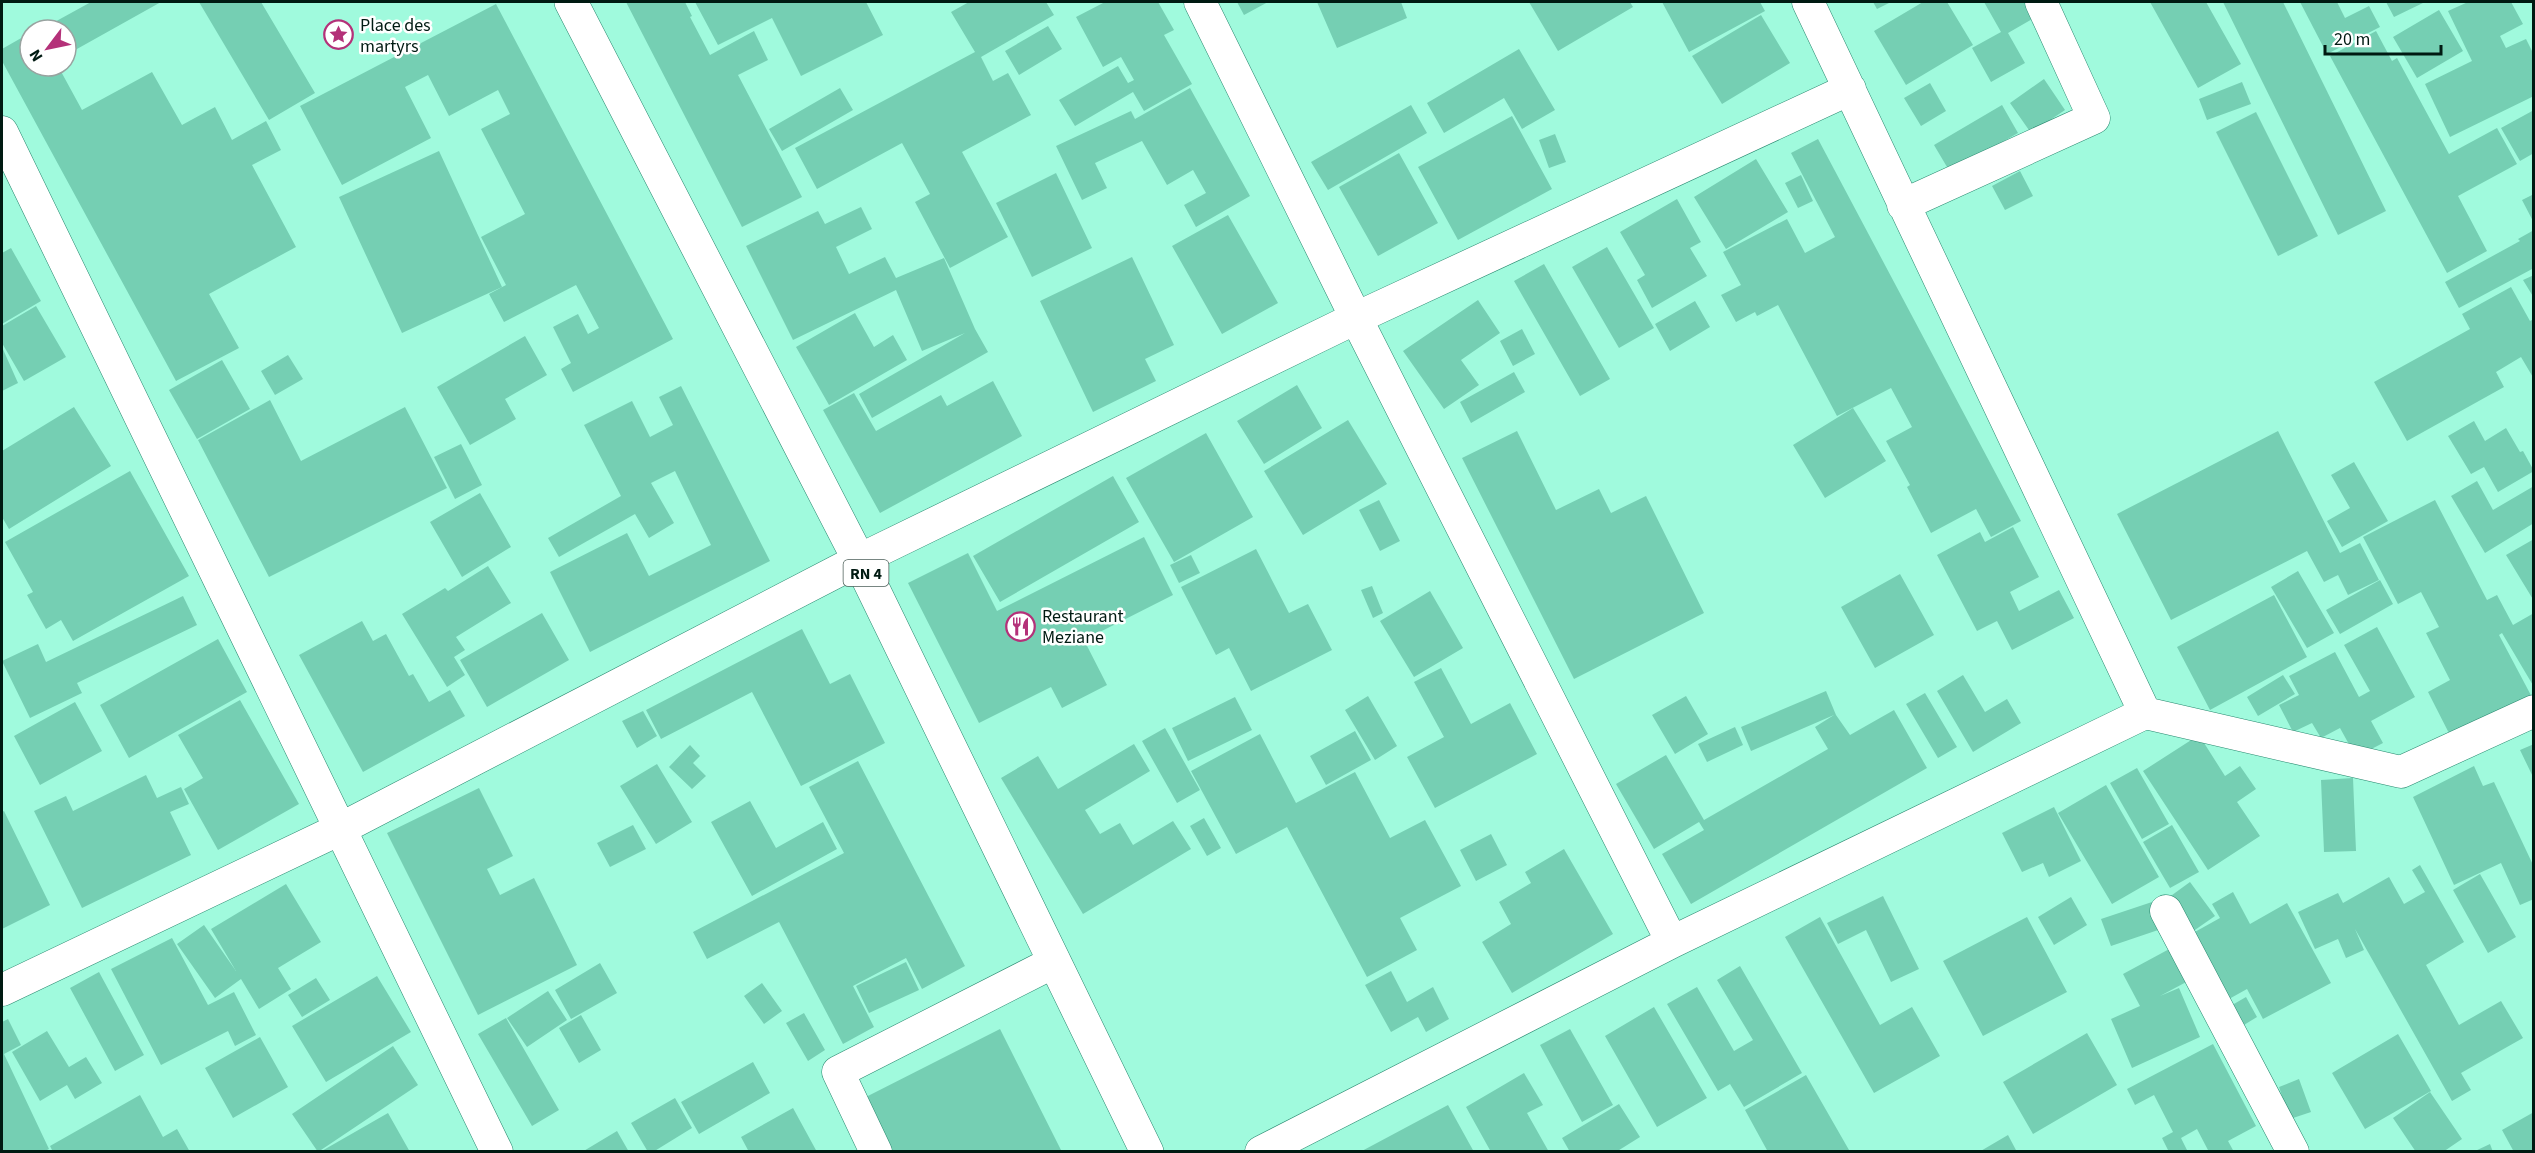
<svg xmlns="http://www.w3.org/2000/svg" width="2535" height="1153" viewBox="0 0 2535 1153" font-family="'Source Sans 3',sans-serif">
  <style>
    .building { fill: #75cfb3 }
    .lines { fill: none; stroke-linecap: round; stroke-linejoin: round }
    .street-casing { stroke: #28886f; stroke-width: 33 }
    .primary-casing { stroke: #28886f; stroke-width: 34 }
    .street { stroke: #fff; stroke-width: 32 }
    .primary { stroke: #fff; stroke-width: 33 }
    .labels { text-anchor: middle; stroke-width: 5; stroke-linejoin: round; paint-order: stroke }
    .shield { fill: #fff; stroke: #4c5f59; stroke-width: 1.5 }
    .shield-label { font-size: 16px; font-weight: bold; fill: #001a12 }
    .poi-label { font-size: 18px; fill: #001a12; stroke: #fff; text-anchor: start }
  </style>
  <rect width="100%" height="100%" fill="#a0fadd"/>
  <path class="building" d="M91 2H161L68 54 66 30H54L51 24Z
    M199 2H261L315 93 269 120Z
    M626 2H685L692 16 690 17 710 55 754 31 768 60 738 75 802 197 742 227Z
    M695 2H866L883 35 801 76 772 18 718 45Z
    M969 2H1046L1054 15 981 57 993 81 1008 73 1031 115 962 152 1008 237 950 268 915 202 930 194 902 143 817 189 795 148 975 52 951 12Z
    M1105 2H1158L1174 30 1164 35 1192 84 1144 111 1133 92 1075 126 1059 100 1118 66 1128 83 1134 80 1121 57 1103 67 1076 17Z
    M1237 2H1268L1244 15Z
    M1317 2H1401L1407 18 1337 48Z
    M1529 2H1630L1633 7 1558 51Z
    M1662 2H1760L1765 11 1689 52Z
    M1873 2H1891L1877 9Z
    M1923 2H1947L1973 45 1906 85 1874 31Z
    M1984 2H2043L2048 10 2008 33 2025 63 1991 82 1972 48 2001 32Z
    M2150 2H2206L2241 64 2198 88Z
    M2223 2H2283L2386 211 2338 235Z
    M2300 2H2337L2345 18 2369 6 2380 27 2327 54Z
    M2386 2H2425L2394 17Z
    M2468 2H2511L2523 24 2500 36 2506 48 2526 39 2534 55 2532 57 2534 96 2450 137 2425 84 2472 61 2448 11Z
    M496 4 673 339 573 392 561 369 571 363 553 327 578 314 588 334 599 328 576 285 504 322 489 294 506 285 481 237 525 214 481 129 510 114 498 90 449 116 428 75 405 87 431 138 342 185 300 106Z
    M2439 10 2463 51 2417 78 2393 37Z
    M1761 15 1790 63 1722 104 1692 56Z
    M1048 26 1062 49 1019 75 1005 51Z
    M2376 31 2392 61 2397 58 2449 154 2497 128 2517 164 2458 196 2487 251 2447 273 2330 56Z
    M30 33V66H58L82 110 152 72 182 125 215 107 232 140 266 121 281 150 252 165 296 247 209 294 239 348 176 381 2 61V49Z
    M1519 49 1555 110 1522 129 1504 98 1444 133 1427 103Z
    M2044 79 2065 110 2031 133 2010 103Z
    M2242 82 2251 104 2207 120 2199 99Z
    M1930 83 1946 111 1921 126 1904 98Z
    M840 88 853 110 782 151 769 129Z
    M1190 88 1250 196 1196 227 1184 205 1206 193 1193 170 1167 185 1142 141 1095 163 1107 188 1082 200 1056 146 1131 111 1135 119Z
    M1411 105 1427 133 1328 190 1311 162Z
    M2002 105 2018 133 1950 172 1934 145Z
    M2534 110V153L2520 161 2501 128Z
    M2256 112 2318 236 2278 256 2216 132Z
    M1512 116 1552 189 1458 240 1418 167Z
    M1555 134 1566 162 1549 168 1539 140Z
    M1818 139 2021 521 1991 537 1976 509 1931 533 1907 487 1910 485 1886 441 1912 427 1891 388 1837 416 1778 305 1757 316 1755 312 1736 322 1721 295 1741 285 1723 252 1787 219 1805 253 1835 237 1791 153Z
    M439 151 502 287 402 333 339 197Z
    M1399 153 1438 223 1378 256 1339 187Z
    M1756 159 1788 212 1726 249 1694 197Z
    M2020 171 2033 196 2005 210 1992 186Z
    M1056 173 1092 248 1032 277 996 203Z
    M1801 175 1813 201 1798 208 1785 183Z
    M2534 194V223L2522 200Z
    M1677 199 1701 242 1690 248 1707 276 1652 308 1637 280 1645 275 1620 232Z
    M861 207 872 229 836 247 849 274 885 257 896 278 944 258 975 329 988 352 872 418 859 394 965 333 922 351 896 290 793 340 746 246 818 211 825 224Z
    M1228 215 1278 303 1222 334 1172 246Z
    M2534 230V268L2459 308 2445 282 2520 241 2518 239Z
    M1607 247 1654 328 1619 348 1572 267Z
    M11 248 41 301 2 324V253Z
    M1132 257 1174 345 1145 359 1156 381 1093 412 1040 301Z
    M1544 264 1610 379 1580 396 1514 281Z
    M2534 275V298L2523 280Z
    M2511 287 2530 321 2534 319V379L2521 357 2496 372 2504 387 2407 441 2374 382 2470 329 2462 314Z
    M1478 300 1500 333 1461 360 1479 385 1444 409 1403 351Z
    M1695 301 1710 327 1670 351 1655 324Z
    M36 306 66 357 24 381 2 343V326Z
    M855 313 874 347 893 335 907 360 829 405 796 347Z
    M1522 329 1535 354 1513 366 1500 341Z
    M525 336 547 375 505 399 516 419 470 445 437 387Z
    M2 347 18 383 2 391Z
    M288 355 303 379 275 395 261 371Z
    M222 360 250 409 197 439 169 390Z
    M1514 372 1525 392 1471 423 1460 402Z
    M993 381 1022 436 880 513 823 410 854 393 876 431 941 395 947 406Z
    M1297 385 1322 428 1264 464 1237 421Z
    M681 386 770 561 590 652 550 572 627 533 649 576 711 545 675 471 651 483 674 523 649 538 635 514 559 557 548 538 621 496 584 425 632 401 650 437 673 425 659 397Z
    M270 400 301 461 405 407 447 488 269 577 198 440Z
    M74 407 111 466 9 529 2 517V451Z
    M1853 408 1886 461 1825 498 1793 445Z
    M1348 420 1387 484 1303 535 1264 471Z
    M2474 421 2485 441 2506 428 2520 452 2523 451 2534 471 2498 492 2484 467 2471 474 2448 436Z
    M1517 431 1556 510 1599 489 1611 513 1646 496 1704 613 1574 679 1462 458Z
    M2278 431 2340 553 2360 543 2379 580 2348 595 2338 575 2324 582 2307 551 2171 620 2117 514Z
    M1206 433 1253 517 1174 562 1126 478Z
    M461 444 482 485 455 499 434 457Z
    M2354 462 2388 521 2342 547 2327 521 2350 508 2331 475Z
    M130 471 189 576 73 641 61 620 46 629 27 595 33 592 5 542Z
    M1113 476 1139 522 1000 602 973 556Z
    M2477 481 2493 510 2534 486V523L2485 553 2451 496Z
    M480 493 511 547 462 577 430 522Z
    M1379 500 1400 541 1380 551 1359 510Z
    M2435 500 2487 600 2497 595 2513 625 2534 613V687L2502 633 2499 635 2534 701 2455 745 2428 692 2450 680 2426 633 2439 627 2421 592 2398 604 2363 537Z
    M2013 527 2039 577 2010 592 2019 611 2059 590 2074 618 2012 650 1997 621 1977 631 1937 555 1980 532 1985 542Z
    M1144 537 1173 595 1084 640 1107 685 1062 708 1051 687 979 723 908 583 968 553 997 611Z
    M2534 539V601L2506 555Z
    M1256 549 1289 613 1308 604 1332 650 1251 691 1229 648 1216 655 1181 587Z
    M1191 555 1200 573 1179 583 1170 565Z
    M488 566 511 603 456 637 465 650 454 657 465 675 447 687 402 614 445 588 448 591Z
    M2298 571 2334 633 2307 648 2271 587Z
    M1900 574 1934 635 1875 668 1841 607Z
    M2380 580 2393 604 2340 634 2326 610Z
    M1372 586 1383 613 1373 618 1361 590Z
    M1430 591 1463 648 1414 677 1380 621Z
    M2274 595 2307 657 2210 710 2177 647Z
    M183 596 197 625 77 683 82 693 30 718 2 661 38 644 46 662Z
    M542 613 569 660 487 707 460 660Z
    M362 621 373 641 386 634 409 676 413 674 429 702 450 690 465 716 363 772 299 655Z
    M2377 627 2415 697 2371 721 2383 743 2356 757 2340 728 2321 738 2312 723 2293 732 2279 705 2299 695 2289 676 2335 652 2359 697 2370 691 2344 645Z
    M802 629 830 684 850 674 885 743 801 786 752 692 661 739 646 710Z
    M218 639 247 692 129 758 100 705Z
    M1441 668 1471 724 1510 703 1537 754 1435 808 1407 757 1444 737 1414 682Z
    M1963 675 1985 712 2007 699 2021 723 1973 752 1937 691Z
    M2283 675 2295 694 2258 716 2247 697Z
    M1826 691 1836 715 1850 735 1894 710 1927 768 1691 904 1662 854 1704 830 1699 822 1654 849 1616 784 1666 755 1704 820 1828 749 1815 727 1834 715 1751 751 1741 727Z
    M1925 693 1957 747 1938 758 1906 704Z
    M1368 696 1397 746 1375 760 1345 710Z
    M1686 696 1708 734 1675 754 1652 715Z
    M1235 697 1252 730 1188 761 1172 728Z
    M240 700 299 804 218 850 184 789 203 778 178 735Z
    M75 702 102 751 40 785 14 736Z
    M643 711 657 736 637 748 622 721Z
    M1735 727 1743 745 1707 762 1698 744Z
    M1165 728 1200 790 1177 803 1142 741Z
    M1355 731 1371 760 1326 785 1310 756Z
    M1260 734 1296 803 1355 772 1390 838 1425 820 1461 886 1400 918 1417 950 1367 977 1287 827 1236 854 1191 771Z
    M2199 735 2225 776 2240 766 2256 789 2237 802 2260 836 2208 870 2143 771Z
    M1134 744 1150 771 1085 810 1100 834 1120 823 1133 845 1173 821 1191 849 1083 914 1001 778 1038 756 1058 789Z
    M2534 744V779L2520 750Z
    M690 745 700 756 693 763 706 776 692 789 669 767Z
    M858 761 965 966 922 989 906 958 853 986 874 1027 843 1044 779 922 707 959 693 932 844 853 809 787Z
    M657 764 692 822 656 844 620 786Z
    M2474 766 2483 786 2494 782 2534 867V899L2520 905 2501 863 2454 885 2413 797Z
    M2137 768 2169 824 2142 839 2110 783Z
    M146 775 157 798 181 787 189 804 170 812 191 855 82 908 34 811 66 796 73 811Z
    M2353 778 2356 851 2324 852 2321 780Z
    M2106 785 2159 877 2112 904 2058 813Z
    M479 788 513 856 487 869 500 895 534 878 577 965 478 1015 387 833Z
    M750 801 776 848 823 822 837 849 752 896 711 822Z
    M2054 807 2081 861 2049 877 2043 863 2022 872 2002 833Z
    M4 811 50 905 2 929V812Z
    M1204 818 1221 848 1207 856 1190 826Z
    M633 825 646 849 610 867 597 843Z
    M2172 825 2199 872 2170 888 2143 842Z
    M1491 834 1507 865 1476 881 1460 850Z
    M1564 849 1613 934 1512 993 1482 942 1511 924 1499 902 1531 883 1525 872Z
    M2420 865 2464 942 2426 965 2459 1025 2501 1001 2523 1038 2461 1073 2471 1090 2452 1101 2355 929 2364 950 2346 958 2338 939 2315 949 2298 912 2338 893 2343 903 2389 877 2404 904 2425 892 2412 870Z
    M2480 874 2516 937 2488 953 2453 890Z
    M2190 882 2215 916 2192 932 2168 898Z
    M286 884 321 942 278 968 291 989 259 1009 241 979 215 998 177 944 204 925 236 971 211 929Z
    M2233 892 2250 924 2287 903 2331 983 2263 1019 2247 989 2229 999 2193 933 2220 918 2212 904Z
    M1883 896 1919 969 1891 982 1866 930 1838 944 1827 923Z
    M2071 897 2087 925 2054 945 2038 917Z
    M2158 900 2167 927 2111 946 2101 919Z
    M1820 917 1880 1025 1912 1007 1940 1056 1874 1093 1785 937Z
    M2027 917 2067 992 1983 1036 1943 961Z
    M172 938 208 1005 234 992 256 1035 235 1046 228 1031 161 1065 111 969Z
    M2173 947 2190 980 2160 996 2179 988 2200 1037 2132 1068 2111 1019 2140 1006 2123 974Z
    M906 962 919 990 869 1013 856 986Z
    M600 963 617 993 571 1019 555 990Z
    M1740 966 1802 1073 1744 1107 1730 1084 1718 1091 1667 1004 1697 987 1734 1051 1753 1040 1717 980Z
    M1391 971 1407 1002 1433 987 1449 1019 1426 1032 1418 1017 1391 1032 1365 985Z
    M99 972 144 1055 115 1071 70 988Z
    M377 976 411 1032 326 1082 292 1026Z
    M316 978 330 1000 302 1017 288 995Z
    M762 983 782 1011 764 1024 744 996Z
    M548 991 567 1020 527 1047 507 1018Z
    M2246 997 2257 1017 2239 1028 2227 1008Z
    M1654 1007 1707 1098 1657 1127 1605 1036Z
    M804 1013 825 1050 808 1061 786 1023Z
    M581 1015 601 1050 579 1063 559 1028Z
    M506 1018 559 1110 532 1126 478 1034Z
    M8 1019 21 1045 4 1054 49 1149 43 1152H2V1022Z
    M1000 1029 1062 1152H889L862 1099Z
    M1570 1029 1613 1105 1582 1122 1540 1045Z
    M47 1031 69 1067 86 1057 102 1083 75 1099 67 1085 40 1101 12 1052Z
    M2087 1033 2117 1085 2033 1134 2003 1082Z
    M2398 1034 2431 1091 2365 1129 2332 1073Z
    M260 1037 288 1087 233 1118 205 1068Z
    M2213 1044 2256 1126 2228 1141 2234 1152H2209L2197 1129 2181 1138 2188 1152H2169L2162 1138 2173 1132 2154 1095 2135 1105 2127 1089Z
    M393 1046 418 1085 318 1152 292 1114Z
    M753 1062 770 1093 699 1134 681 1102Z
    M1524 1073 1543 1105 1527 1113 1549 1152H1491L1466 1107Z
    M1806 1075 1849 1150 1846 1152H1768L1745 1110Z
    M2299 1079 2311 1112 2290 1119 2279 1087Z
    M2430 1092 2462 1139 2443 1152H2416L2393 1118Z
    M140 1095 163 1137 177 1129 190 1152H53L50 1146Z
    M675 1098 692 1128 653 1152H648L631 1123Z
    M1619 1104 1640 1137 1616 1152H1570L1562 1138Z
    M1448 1105 1474 1152H1360Z
    M793 1108 817 1152H749L741 1137Z
    M2534 1112V1152H2514L2502 1130Z
    M388 1113 410 1152H320Z
    M617 1131 629 1152H582Z
    M2008 1135 2017 1152H1979Z
    M2490 1144 2493 1152H2473Z"/>
  <g class="lines">
    <defs>
      <path id="street" d="M1200 2 1356 318 1672 942
        M2 132 497 1152
        M1903 205 2094 118 2041 2
        M2145 713 2401 772 2534 711
        M2166 911 2293 1152
        M2 990 340 829 859 560 1356 318 1850 89
        M876 1152 838 1072 1054 962
        M1261 1152 1672 942 2145 713 1808 2"/>
      <path id="primary" d="M571 2 859 560 1147 1152"/>
    </defs>
    <use href="#street" class="street-casing"/>
    <use href="#primary" class="primary-casing"/>
    <use href="#street" class="street"/>
    <use href="#primary" class="primary"/>
  </g>
  <defs>
    <symbol id="sight-ring" viewBox="-11 -11 22 22"><circle r="9.5" fill="#fff" stroke="#b43179" stroke-width="1.5"/><path d="M0-6L1.8-2.2L6-1.7L2.9 1.2L3.7 5.4L0 3.3L-3.7 5.4L-2.9 1.2L-6-1.7L-1.8-2.2Z" fill="#b43179"/></symbol>
    <symbol id="restaurant-ring" viewBox="-11 -11 22 22"><circle r="9.5" fill="#fff" stroke="#b43179" stroke-width="1.5"/><path d="M-5-6h1v4h1v-4h1v4h1v-4h1v5L-1.5 .5V6h-2V.5L-5-1ZM5-6V6H3V1.5H1.5Q1.5-4 5-6Z" fill="#b43179"/></symbol>
  </defs>
  <g fill-rule="evenodd">
    <use href="#sight-ring" x="322" y="18" width="33" height="33"/>
    <use href="#restaurant-ring" x="1004" y="610" width="33" height="33"/>
  </g>
  <g class="labels">
    <rect class="shield" x="843.5" y="560" width="45" height="26" rx="4.5"/>
    <g class="shield-label">
      <text x="866" y="579">RN 4</text>
    </g>
    <g class="poi-label">
      <text x="360" y="31">Place des<tspan x="360" dy="21">martyrs</tspan></text>
      <text x="1042" y="622">Restaurant<tspan x="1042" dy="21">Meziane</tspan></text>
    </g>
  </g>
  <rect width="2535" height="1153" fill="none" stroke="#001a12" stroke-width="6"/>
  <g transform="translate(48 48) rotate(238)"><circle r="28" fill="#ffffff" stroke="#99a3a0" stroke-width="1.5"/>
  <path d="M0-4.5L10 22L0 15L-10 22Z" fill="#b43179"/>
  <text y="-9" font-size="16" font-weight="bold" text-anchor="middle" fill="#001a12">N</text>
  </g>
  <path d="M2325 45v9h116v-9" fill="none" stroke="#001a12" stroke-width="3"/>
  <text x="2334" y="45" font-size="18" fill="#001a12" stroke="#ffffff" stroke-width="4.5" paint-order="stroke">20 m</text>
</svg>
